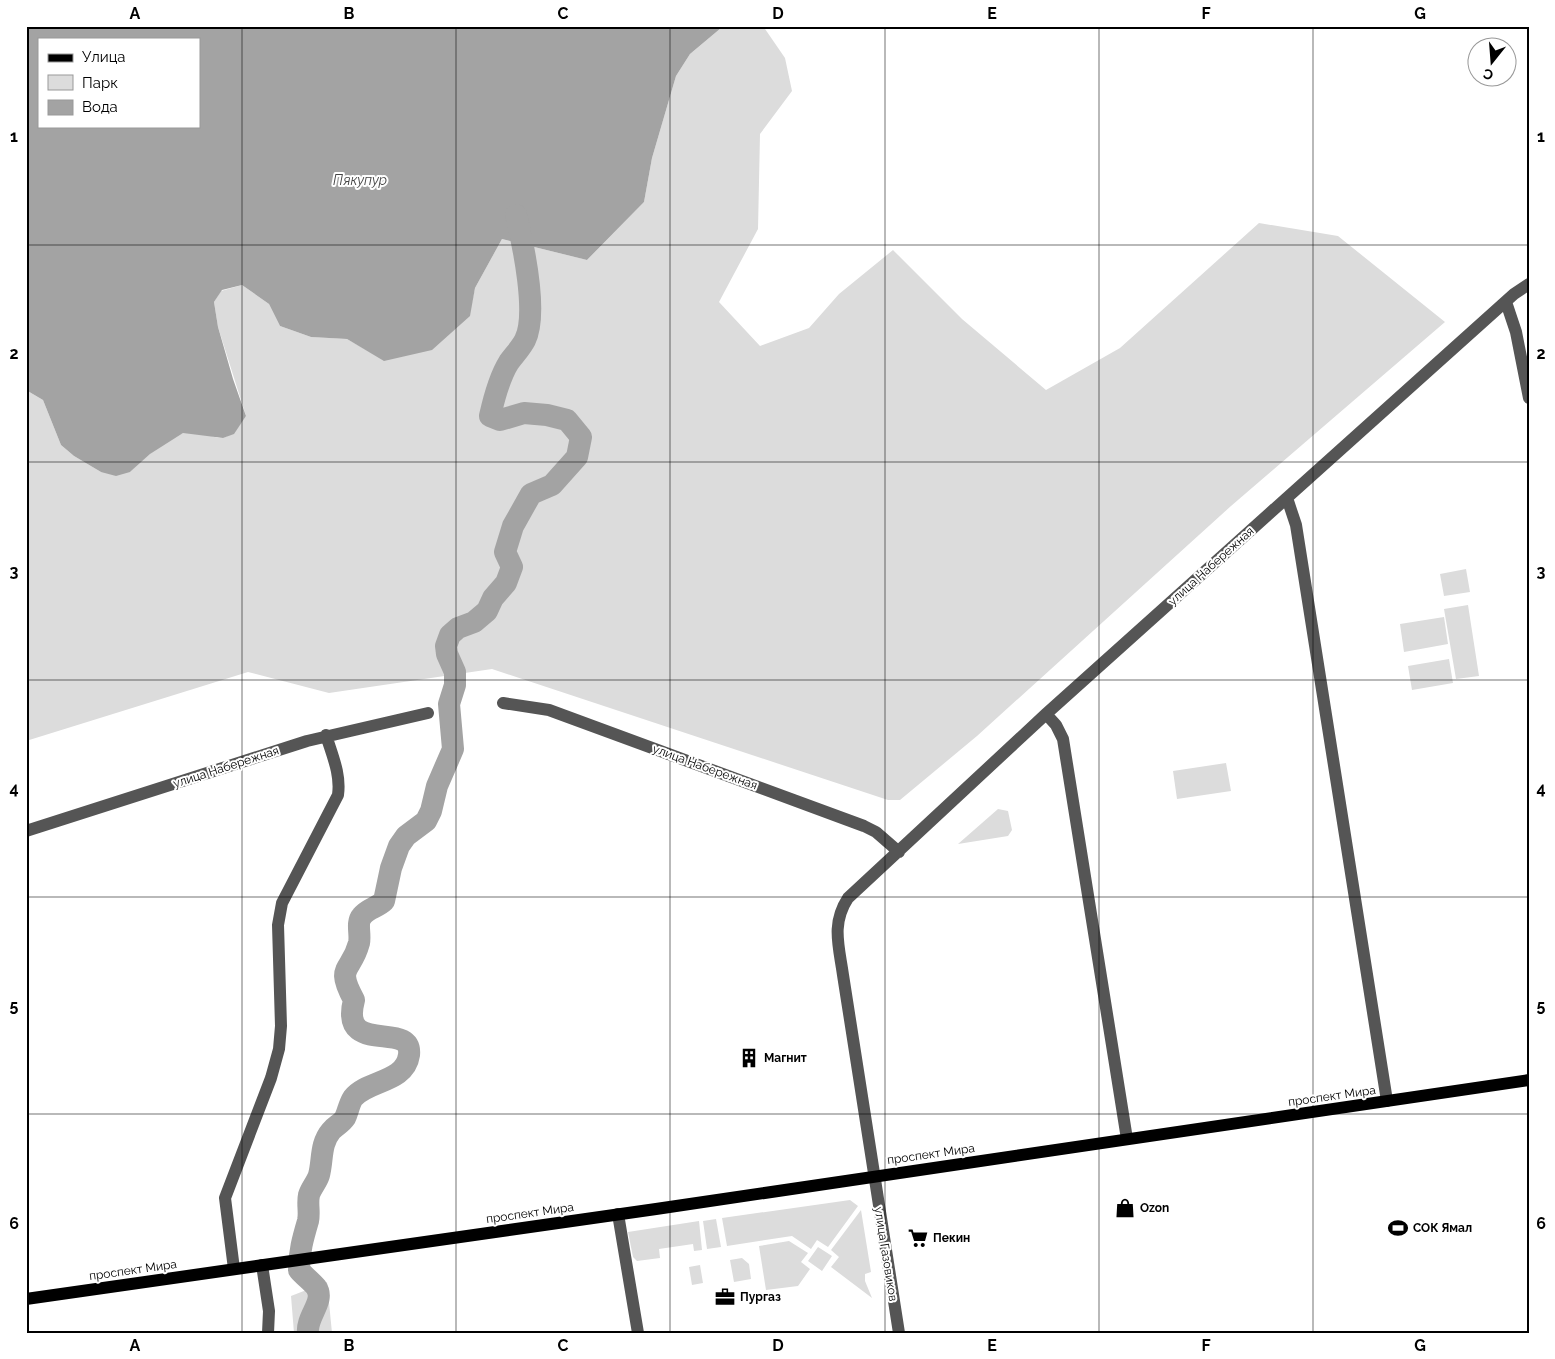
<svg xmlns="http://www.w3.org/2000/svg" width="1555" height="1359" viewBox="0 0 1555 1359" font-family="Raleway,sans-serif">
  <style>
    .green { fill: #dcdcdc }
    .water { fill: #a3a3a3; fill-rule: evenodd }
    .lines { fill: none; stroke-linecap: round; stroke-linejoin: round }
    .river { stroke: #a3a3a3; stroke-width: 22 }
    .minor { stroke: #555; stroke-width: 12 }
    .major { stroke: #000; stroke-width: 12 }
    .grid { fill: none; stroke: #000; stroke-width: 1; stroke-opacity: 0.55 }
    .labels { text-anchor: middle; stroke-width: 4; stroke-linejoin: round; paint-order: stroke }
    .street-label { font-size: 12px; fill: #000; stroke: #fff }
    .poi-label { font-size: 12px; font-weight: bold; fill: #000; stroke: #fff; text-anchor: start }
    .water-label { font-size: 14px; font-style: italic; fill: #444; stroke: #fff }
    .neatline { fill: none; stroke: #000; stroke-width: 2 }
    .grid-label { font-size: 16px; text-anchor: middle; font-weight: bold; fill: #000 }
  </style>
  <rect width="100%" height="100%" fill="#fff"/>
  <path class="green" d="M728 26H763L785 58 792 91 760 134 758 229 719 302 760 346 809 328 839 294 893 250 962 319 1046 390 1120 348 1259 223 1338 236 1445 322 1231 506 977 736 900 800H888L492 669 329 693 248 672 26 741V390L43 400 61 445 74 456 101 472H130C145 459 163 439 183 433 215 425 218 458 246 416L218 327 214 302 221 291 242 285 269 304 280 326 311 337 347 339 384 360 469 316 475 288 502 239 587 260 644 202 652 158 676 76 690 54 721 28Z
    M1466 569 1470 592 1444 596 1440 574Z
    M1468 605 1479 676 1456 679 1444 609Z
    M1444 617 1448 644 1404 652 1400 624Z
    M1449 659 1453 683 1412 690 1408 666Z
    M1226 763 1231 791 1177 799 1173 771Z
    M998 809 1008 811 1012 830 1008 836 958 844Z
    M850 1200 858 1206 828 1247 817 1240 811 1249 792 1236 727 1246 722 1218Z
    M861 1210 871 1272 865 1274V1281L872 1298 831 1267 839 1257 831 1250Z
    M716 1219 721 1247 707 1249 703 1221Z
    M699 1221 702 1250 694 1251 693 1244 659 1249 660 1258 637 1261 633 1257 628 1232Z
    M789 1241 808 1253 801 1262 810 1269 798 1286 766 1290 759 1246Z
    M818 1247 832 1256 822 1271 808 1261Z
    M742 1258 749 1264 751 1279 734 1282 730 1260Z
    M700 1265 703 1283 692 1285 689 1267Z
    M327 1282 332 1333H294L291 1296Z"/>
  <path class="water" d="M26 26H728L721 28 690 54 676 76 652 158 644 202 587 260 502 239 475 288 470 316 432 350 384 361 347 339 311 337 280 326 269 304 242 285 222 290 214 302 218 327 233 379 246 416 234 434 223 438 183 433 150 454 130 472 116 476 101 472 74 456 61 445 43 400 26 390ZM39 39H199V126H39Z"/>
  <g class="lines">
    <path class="river" d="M308 1333C306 1316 326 1301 316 1287 311 1281 304 1276 299 1270 299 1252 303 1238 308 1221 310 1212 307 1204 309 1195 311 1188 317 1182 319 1175 323 1160 320 1144 331 1131 335 1126 341 1124 345 1118 348 1112 349 1104 353 1098 367 1080 405 1083 409 1055 413 1019 339 1058 354 1000 335 965 351 973 359 943 361 934 356 923 362 916 367 909 378 907 384 901L391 868 399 846 406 836 426 821 431 811 437 786 453 749 449 704 455 685V672L447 654 446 646 450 635 458 628 474 622 487 611 493 598 506 583 512 567 505 552 513 526 531 494 552 485 577 457 581 437 567 420 547 415 524 413 500 420 490 416C494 398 499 378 509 362 514 355 521 348 525 340 538 314 523 244 516 215"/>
    <path class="minor" d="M1506 302 1516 332 1529 398
      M1287 498 1296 525 1387 1101
      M503 703 549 710 864 826 876 832 899 852
      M1046 714 1056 725 1063 739 1127 1139
      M26 831 307 741 428 713
      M618 1214 638 1333
      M262 1265 269 1311 268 1333
      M234 1269 225 1198 271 1078 279 1049 281 1026 278 925 282 903 338 795C341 774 332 755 326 735
      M899 1333 843 975C839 946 831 924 848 898L1046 714 1514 294 1529 284"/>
    <path class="major" d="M26 1299 656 1209 1529 1080"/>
  </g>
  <path class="grid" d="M242 26V1333M456 26V1333M670 26V1333M885 26V1333M1099 26V1333M1313 26V1333M26 245H1529M26 462H1529M26 680H1529M26 897H1529M26 1114H1529"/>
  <defs>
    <symbol id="building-bare" viewBox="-9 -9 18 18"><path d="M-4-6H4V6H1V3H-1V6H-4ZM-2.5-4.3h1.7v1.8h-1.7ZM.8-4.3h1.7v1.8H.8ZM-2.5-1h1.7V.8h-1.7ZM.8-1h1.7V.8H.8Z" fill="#000" stroke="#fff" stroke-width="2.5" paint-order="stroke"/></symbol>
    <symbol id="shop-bare" viewBox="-9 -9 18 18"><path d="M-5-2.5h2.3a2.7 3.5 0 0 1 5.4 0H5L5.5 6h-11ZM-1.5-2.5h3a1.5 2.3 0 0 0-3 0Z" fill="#000" stroke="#fff" stroke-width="2.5" paint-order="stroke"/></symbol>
    <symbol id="stadium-bare" viewBox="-9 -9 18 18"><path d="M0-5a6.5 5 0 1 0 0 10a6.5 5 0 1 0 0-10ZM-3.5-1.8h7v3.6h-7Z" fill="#000" stroke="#fff" stroke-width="2.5" paint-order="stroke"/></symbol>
    <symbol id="supermarket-bare" viewBox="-9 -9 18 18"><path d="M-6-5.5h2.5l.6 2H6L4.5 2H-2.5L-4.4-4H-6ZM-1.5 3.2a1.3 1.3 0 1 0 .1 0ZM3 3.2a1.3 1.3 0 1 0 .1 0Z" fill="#000" stroke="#fff" stroke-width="2.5" paint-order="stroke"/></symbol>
    <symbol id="office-bare" viewBox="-9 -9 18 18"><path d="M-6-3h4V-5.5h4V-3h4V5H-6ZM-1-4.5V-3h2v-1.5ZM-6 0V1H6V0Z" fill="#000" stroke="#fff" stroke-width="2.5" paint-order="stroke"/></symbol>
  </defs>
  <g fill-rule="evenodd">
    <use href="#building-bare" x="735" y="1044" width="28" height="28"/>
    <use href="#shop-bare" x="1111" y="1194" width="28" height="28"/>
    <use href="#stadium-bare" x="1384" y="1214" width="28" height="28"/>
    <use href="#supermarket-bare" x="904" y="1224" width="28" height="28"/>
    <use href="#office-bare" x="711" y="1283" width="28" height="28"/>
  </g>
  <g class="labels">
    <g class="street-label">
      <text transform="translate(1211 566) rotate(-42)" y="4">улица Набережная</text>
      <text transform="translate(226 767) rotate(-18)" y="4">улица Набережная</text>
      <text transform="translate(705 767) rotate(20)" y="4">улица Набережная</text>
      <text transform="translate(1332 1096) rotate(-8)" y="4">проспект Мира</text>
      <text transform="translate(931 1154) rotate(-8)" y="4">проспект Мира</text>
      <text transform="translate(530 1213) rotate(-8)" y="4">проспект Мира</text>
      <text transform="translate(886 1254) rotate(81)" y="4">улица Газовиков</text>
      <text transform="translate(133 1270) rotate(-8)" y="4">проспект Мира</text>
    </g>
    <g class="poi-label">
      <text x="764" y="1062">Магнит</text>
      <text x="1140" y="1212">Ozon</text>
      <text x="1413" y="1232">СОК Ямал</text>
      <text x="933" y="1242">Пекин</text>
      <text x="740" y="1301">Пургаз</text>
    </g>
    <g class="water-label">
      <text x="360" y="185">Пякупур</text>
    </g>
  </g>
  <rect width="1555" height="1359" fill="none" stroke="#ffffff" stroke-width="55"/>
  <rect x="38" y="38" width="162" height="90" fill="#ffffff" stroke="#999999"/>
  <rect x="48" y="54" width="25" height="8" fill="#000000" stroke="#999999"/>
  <text x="82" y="62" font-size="15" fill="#000000">Улица</text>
  <rect x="48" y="75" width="25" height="15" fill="#dcdcdc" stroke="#999999"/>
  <text x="82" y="88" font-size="15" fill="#000000">Парк</text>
  <rect x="48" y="100" width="25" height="15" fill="#a3a3a3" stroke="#999999"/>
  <text x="82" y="112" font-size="15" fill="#000000">Вода</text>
  <g transform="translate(1492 62) rotate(197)"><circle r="24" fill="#ffffff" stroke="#999999"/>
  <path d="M0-4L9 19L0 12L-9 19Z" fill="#000000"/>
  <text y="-8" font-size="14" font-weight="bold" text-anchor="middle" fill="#000000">С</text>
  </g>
  <rect x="28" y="28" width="1500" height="1304" class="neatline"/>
  <g class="grid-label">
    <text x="135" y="19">A</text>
    <text x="349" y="19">B</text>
    <text x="563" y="19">C</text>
    <text x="778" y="19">D</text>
    <text x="992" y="19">E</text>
    <text x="1206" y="19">F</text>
    <text x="1420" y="19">G</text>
    <text x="14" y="142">1</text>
    <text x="1541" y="142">1</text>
    <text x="14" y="359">2</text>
    <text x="1541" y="359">2</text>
    <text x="14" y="577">3</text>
    <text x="1541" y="577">3</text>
    <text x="14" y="794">4</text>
    <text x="1541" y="794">4</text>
    <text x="14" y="1011">5</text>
    <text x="1541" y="1011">5</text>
    <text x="14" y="1229">6</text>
    <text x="1541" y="1229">6</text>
    <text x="135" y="1351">A</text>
    <text x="349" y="1351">B</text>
    <text x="563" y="1351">C</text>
    <text x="778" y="1351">D</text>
    <text x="992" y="1351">E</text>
    <text x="1206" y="1351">F</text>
    <text x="1420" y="1351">G</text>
  </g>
</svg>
